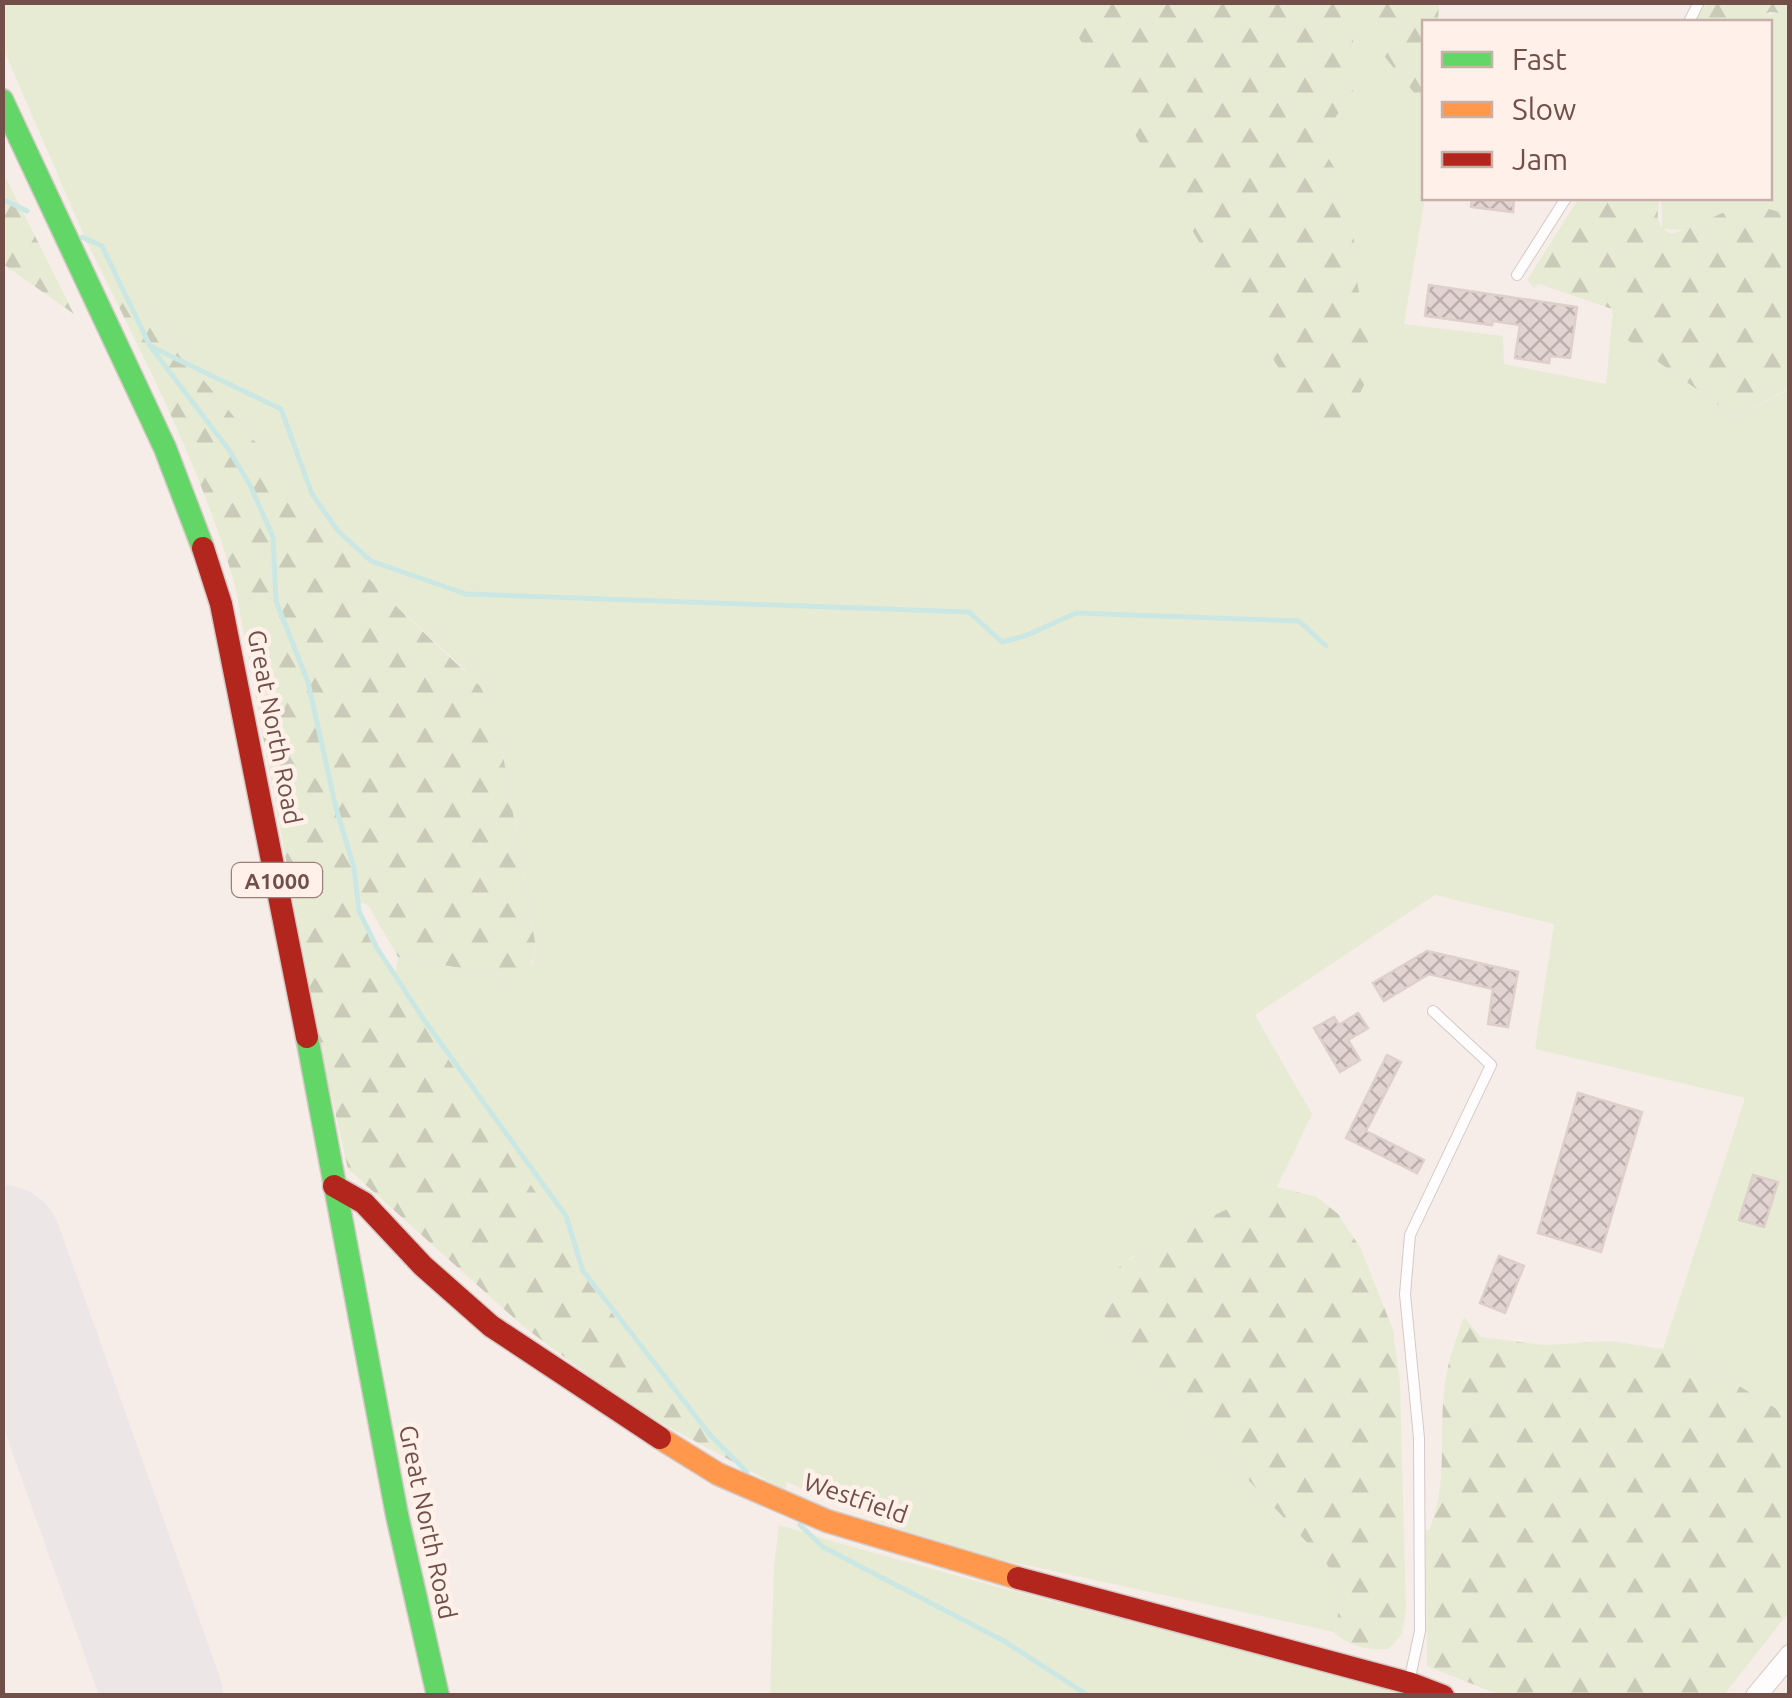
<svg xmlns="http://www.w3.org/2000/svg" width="1792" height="1698" font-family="Ubuntu,sans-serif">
	<defs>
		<pattern id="forest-firs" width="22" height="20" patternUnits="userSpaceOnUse" patternTransform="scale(2.5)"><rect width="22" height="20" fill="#e7ebd4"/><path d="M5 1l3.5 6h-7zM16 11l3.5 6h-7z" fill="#c9cbb8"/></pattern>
		<pattern id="building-cross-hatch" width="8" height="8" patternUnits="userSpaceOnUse" patternTransform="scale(2.5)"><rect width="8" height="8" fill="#e2d4d1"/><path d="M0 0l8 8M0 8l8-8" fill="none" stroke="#bcaeac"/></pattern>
	</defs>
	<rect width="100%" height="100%" fill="#f6ede9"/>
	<g fill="#e7ebd4">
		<path d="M2 3H1439L1438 22H1424L1425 198 1404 324 1503 336 1504 364 1606 384 1613 309 1626 339 1737 418 1789 389V1411H1780L1728 1379 1663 1349 1745 1098 1535 1049 1554 924 1435 895 1255 1015 1312 1114 1277 1187 1130 1258 1103 1314 1114 1336 1326 1563C1342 1588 1342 1603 1334 1632L993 1558 903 1530 826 1500 759 1469 673 1404 658 1387 644 1367 634 1342 586 1279 556 1223 395 978 398 957 512 977 533 963 536 948 501 743 464 669 377 588 85 238 3 48Z"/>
		<path d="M1784 12 1789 14V220L1685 230 1662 229 1661 198H1770V22H1750L1757 16Z"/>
		<path d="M779 1525C987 1588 1199 1637 1409 1696H770L774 1566Z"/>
	</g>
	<g fill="url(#forest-firs)">
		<path d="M1059 3H1439L1438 22H1424V105L1353 18V91L1319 142 1351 196 1357 281 1373 367 1333 448C1233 305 1146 155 1059 3Z"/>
		<path d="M1707 3H1789V14L1770 12 1748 22H1694Z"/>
		<path d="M3 176 6 178 74 314 3 264Z"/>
		<path d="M1579 198H1660C1657 214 1654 225 1671 234 1721 221 1732 192 1789 216V388L1737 418 1626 339 1612 309 1539 284 1534 288 1527 280Z"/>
		<path d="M85 238 377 588 480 686 491 707 501 743 536 948C533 964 528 971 512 977L398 957 368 905 363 903 358 905 370 940 556 1223 586 1279 634 1342 644 1367 658 1387 673 1404 759 1469 787 1482 785 1490 630 1406 524 1327 348 1169 323 1059 235 586C201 464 140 351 85 238Z"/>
		<path d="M1277 1187 1317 1197 1338 1214 1361 1249 1393 1330 1400 1382 1406 1609 1402 1634 1389 1649C1368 1651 1349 1647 1334 1632 1342 1603 1342 1588 1326 1563L1114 1336C1106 1319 1095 1303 1102 1285 1113 1257 1244 1202 1277 1187Z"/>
		<path d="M1464 1317 1481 1337 1544 1345 1611 1341 1663 1349 1728 1379 1780 1411H1789V1612L1724 1695H1500L1427 1666 1425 1530H1429C1448 1485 1439 1439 1444 1392 1446 1366 1455 1341 1464 1317Z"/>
	</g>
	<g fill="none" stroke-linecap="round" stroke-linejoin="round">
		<g stroke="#cbe7e3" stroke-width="5">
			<path d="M2 199 27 211"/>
			<path d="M82 237 102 246 150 346 229 450 250 485 273 537 276 601 308 682 336 808 354 868 359 911 377 948 424 1020 566 1216 583 1271 711 1436 747 1472"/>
			<path d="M152 347 281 409 312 494 338 531 371 561 466 594 969 612 1002 642 1025 636 1076 613 1299 621 1326 646"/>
			<path d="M800 1525 823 1547 1004 1641 1089 1696"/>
		</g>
		<path stroke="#ece7e6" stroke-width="120" d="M2 1245 163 1696"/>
	</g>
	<g fill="url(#building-cross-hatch)" stroke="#dfcfcb" stroke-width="2.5">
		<path d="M1472 198H1514L1513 212 1471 207Z"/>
		<path d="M1429 285 1577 307 1570 358 1550 356 1549 363 1515 358 1520 325 1493 321 1492 325 1425 316Z"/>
		<path d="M1427 951 1518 972 1508 1027 1488 1024 1493 989 1429 974 1384 1001 1373 983Z"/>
		<path d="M1358 1013 1368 1028 1348 1040 1360 1060 1340 1072 1314 1028 1334 1017 1339 1025Z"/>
		<path d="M1387 1055 1401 1062 1366 1131 1424 1160 1417 1173 1346 1138Z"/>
		<path d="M1578 1093 1642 1112 1601 1252 1538 1233Z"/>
		<path d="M1753 1175 1778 1182 1764 1227 1739 1220Z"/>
		<path d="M1499 1256 1524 1266 1505 1313 1480 1303Z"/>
	</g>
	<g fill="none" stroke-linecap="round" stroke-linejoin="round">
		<g stroke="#d4c9c6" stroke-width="12">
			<g id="lane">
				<path d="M1689 22 1699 2"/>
				<path d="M1517 275 1566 198"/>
				<path d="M1409 1682 1420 1631 1419 1438 1405 1294 1410 1235 1491 1065 1433 1011"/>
			</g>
		</g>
		<g stroke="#d4c9c6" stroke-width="22">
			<path id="street" d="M1756 1696 1790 1655"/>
		</g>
		<g stroke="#d5c9c6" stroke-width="25">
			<g id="fast">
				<path d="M2 100 165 448 203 548"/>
				<path d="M307 1037 397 1515 438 1696"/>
			</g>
		</g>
		<g stroke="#d5c9c6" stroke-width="25">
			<path id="slow" d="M660 1438 718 1474 827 1521 1018 1578"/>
		</g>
		<g stroke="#d5c9c6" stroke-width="25">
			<g id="jam">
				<path d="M203 548 221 604 307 1037"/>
				<path d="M334 1186 364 1203 423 1266 491 1326 660 1438"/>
				<path d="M1018 1578 1409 1683 1443 1696"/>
			</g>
		</g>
		<use href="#lane" stroke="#fefcfc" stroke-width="10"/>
		<use href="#street" stroke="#fefcfc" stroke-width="20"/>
		<use href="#fast" stroke="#63d668" stroke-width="22"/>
		<use href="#slow" stroke="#ff974d" stroke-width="22"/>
		<use href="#jam" stroke="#b3261e" stroke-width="22"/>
	</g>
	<g text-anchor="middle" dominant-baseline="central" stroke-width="9" stroke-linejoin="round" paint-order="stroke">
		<rect fill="#fff1e9" stroke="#9d807a" stroke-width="2.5" x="232" y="863" width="90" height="34" rx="8"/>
		<g font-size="22" font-weight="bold" fill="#734f4a">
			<text x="277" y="880">A1000</text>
		</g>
		<g font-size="25" fill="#734f4a" stroke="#fff1e9">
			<text transform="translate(275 727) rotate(79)">Great North Road</text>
			<text transform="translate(856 1498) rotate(19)">Westfield</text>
			<text transform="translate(428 1522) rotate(78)">Great North Road</text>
		</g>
	</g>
	<rect width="1792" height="1698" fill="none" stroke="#734f4a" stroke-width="10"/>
	<rect x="1422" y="20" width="350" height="180" fill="#fff1e9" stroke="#c7b0a9" stroke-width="2.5"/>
	<rect x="1442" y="52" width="50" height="15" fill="#63d668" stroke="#c7b0a9" stroke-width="2.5"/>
	<text x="1512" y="70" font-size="30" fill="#734f4a">Fast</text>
	<rect x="1442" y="102" width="50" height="15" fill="#ff974d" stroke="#c7b0a9" stroke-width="2.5"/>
	<text x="1512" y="120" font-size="30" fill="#734f4a">Slow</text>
	<rect x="1442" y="152" width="50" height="15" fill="#b3261e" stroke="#c7b0a9" stroke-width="2.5"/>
	<text x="1512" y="170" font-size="30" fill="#734f4a">Jam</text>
</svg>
